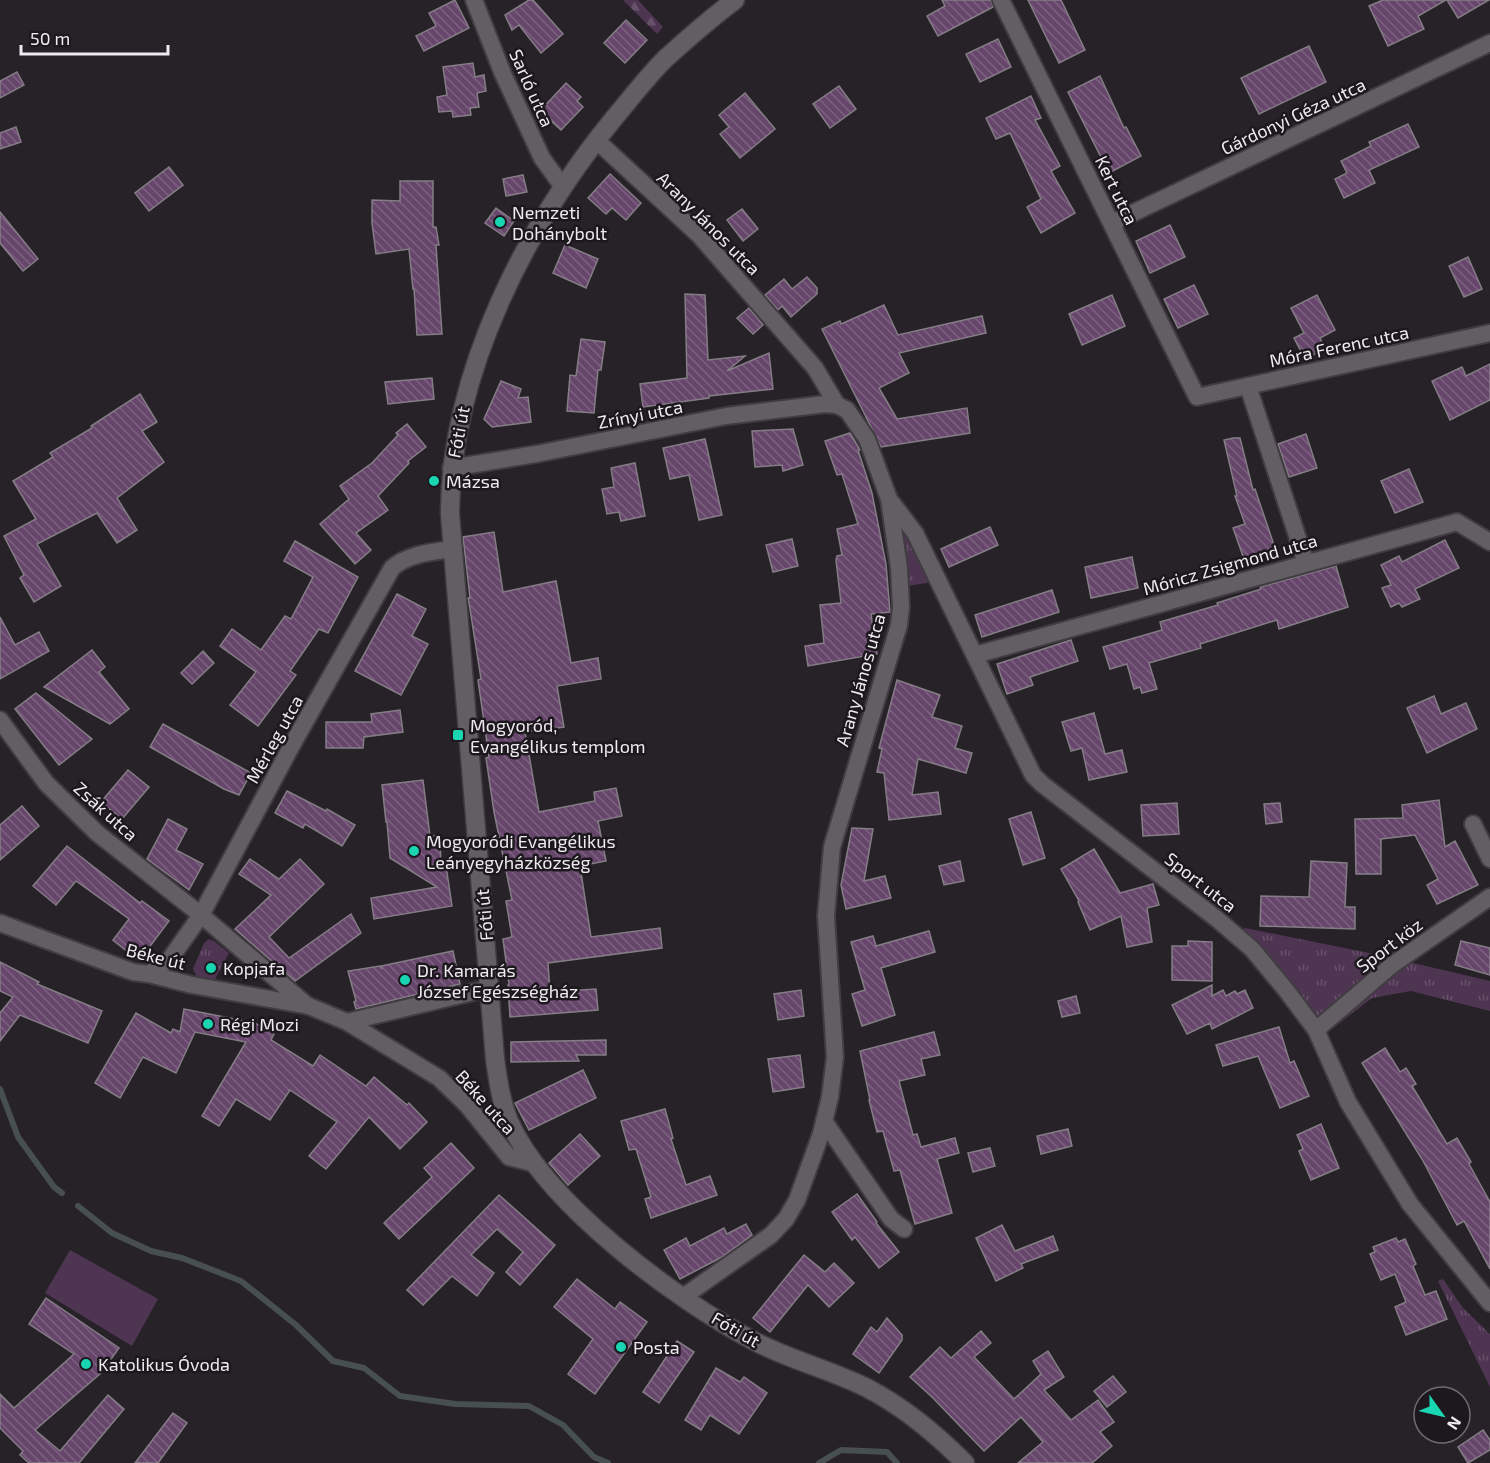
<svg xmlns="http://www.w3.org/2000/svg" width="1490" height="1463" font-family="'Exo 2',sans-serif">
	<defs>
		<pattern id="grass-tufts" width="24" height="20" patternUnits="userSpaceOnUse" patternTransform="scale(1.5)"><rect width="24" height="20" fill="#4e3552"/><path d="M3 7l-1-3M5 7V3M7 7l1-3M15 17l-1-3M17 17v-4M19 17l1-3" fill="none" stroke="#68526b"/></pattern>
		<pattern id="forest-firs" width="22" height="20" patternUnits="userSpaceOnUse" patternTransform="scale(1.5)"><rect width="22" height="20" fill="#4e3552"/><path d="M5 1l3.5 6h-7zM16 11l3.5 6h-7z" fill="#68526b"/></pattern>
		<pattern id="building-back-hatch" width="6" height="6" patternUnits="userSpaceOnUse" patternTransform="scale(1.5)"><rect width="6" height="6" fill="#67466c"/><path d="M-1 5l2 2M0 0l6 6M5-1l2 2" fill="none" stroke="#7d6181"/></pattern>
	</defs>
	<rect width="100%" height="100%" fill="#272128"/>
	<g fill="url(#grass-tufts)">
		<path d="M897 516 933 582 907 586Z"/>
		<path d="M1245 928 1379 955 1490 981V1011L1411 991 1372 998 1328 1032 1240 933Z"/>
		<path d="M209 939 214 941 229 953 214 981 197 977 193 969 204 943Z"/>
		<path d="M1443 1279 1463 1308 1490 1334V1387L1438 1281Z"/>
	</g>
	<path fill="url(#forest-firs)" d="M623 0H638L663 27 657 34Z"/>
	<path fill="#4e3552" d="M70 1250 158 1299 132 1346 45 1293Z"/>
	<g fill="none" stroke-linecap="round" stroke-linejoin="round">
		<g stroke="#47504e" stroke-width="6">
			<path d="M0 1089 18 1137 54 1187 62 1193"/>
			<path d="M78 1206 112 1233 151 1251 182 1258 241 1281 296 1325 333 1361 364 1368 400 1396 455 1404 529 1406 563 1425 594 1457 608 1463"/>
			<path d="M819 1463 841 1450 887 1452 897 1463"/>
		</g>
	</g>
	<g fill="url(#building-back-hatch)" stroke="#847d85" stroke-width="1.5">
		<path d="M455 0 469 28 424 51 416 36 436 26 429 13Z"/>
		<path d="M529 0H533L563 34 541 53 519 25 512 30 505 15Z"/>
		<path d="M942 0H991L993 7 938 36 927 16 945 6Z"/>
		<path d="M1028 0H1061L1085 50 1059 63Z"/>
		<path d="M1383 0H1446L1418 16 1424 29 1388 46 1369 6Z"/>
		<path d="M1447 0H1489L1458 18Z"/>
		<path d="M626 20 647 40 625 63 604 43Z"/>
		<path d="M998 39 1011 67 980 82 966 54Z"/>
		<path d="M1309 46 1326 82 1259 114 1241 78Z"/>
		<path d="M473 63 475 77 484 75 486 91 477 93 479 107 470 108 471 115 453 117 452 111 439 112 437 97 447 95 443 67Z"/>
		<path d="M17 72 24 85 0 98V81Z"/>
		<path d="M1100 76 1124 128 1126 127 1141 156 1109 173 1068 92Z"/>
		<path d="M566 83 581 97 577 101 583 107 561 130 540 111Z"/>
		<path d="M839 86 856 109 830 128 813 104Z"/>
		<path d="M745 93 775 129 740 158 720 134 729 127 719 115Z"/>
		<path d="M1031 96 1041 118 1035 120 1060 166 1051 171 1075 213 1041 233 1027 207 1041 199 1010 133 996 139 986 118Z"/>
		<path d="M1408 124 1419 147 1369 170 1375 183 1344 198 1335 179 1347 173 1341 161 1371 146 1369 142Z"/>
		<path d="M16 127 21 142 0 149V133Z"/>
		<path d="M169 167 183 185 149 211 135 193Z"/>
		<path d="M610 174 641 203 626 220 612 208 606 214 588 198Z"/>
		<path d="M523 175 527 192 506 196 503 179Z"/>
		<path d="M400 181H433V227H436L439 245H436L442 334 417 335 414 289H413L409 249 376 254 372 223V200L400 201Z"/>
		<path d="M496 208 514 221 504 236 485 223Z"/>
		<path d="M742 209 758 229 743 241 727 220Z"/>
		<path d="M0 212 38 259 23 271 0 243Z"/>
		<path d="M1170 225 1185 257 1150 273 1136 241Z"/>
		<path d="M565 245 598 259 586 288 553 273Z"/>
		<path d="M1468 257 1482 289 1464 297 1449 266Z"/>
		<path d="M807 277 817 288V294L791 317 782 306 778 310 765 295 784 279 792 289Z"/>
		<path d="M1194 285 1208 314 1178 328 1164 299Z"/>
		<path d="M685 294 705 295 708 360 745 356 727 371 769 353 773 389 709 396V398L643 407 640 384 687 378Z"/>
		<path d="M1112 295 1125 326 1082 345 1069 314Z"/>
		<path d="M1317 295 1335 330 1320 338 1325 349 1305 359 1294 338 1304 333 1291 308Z"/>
		<path d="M884 305 898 335 982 316 986 333 899 353 909 373 879 388 897 419 967 408 970 433 881 447 822 329 840 321 841 324Z"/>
		<path d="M749 308 763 325 753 334 737 318Z"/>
		<path d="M581 339 605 342 601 370H598L594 413 567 411 570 375 576 376Z"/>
		<path d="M1490 364V400L1450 420 1432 381 1462 367 1466 376Z"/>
		<path d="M432 378 434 399 388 404 385 382Z"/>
		<path d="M501 381 521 389 518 398 528 397 531 422 492 427 484 419Z"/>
		<path d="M140 394 157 422 142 431 164 462 117 498 137 530 117 543 97 513 37 544 61 586 34 602 20 578 24 575 4 536 36 519 13 481 53 457 50 453 92 428 91 426Z"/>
		<path d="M407 424 426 447 408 461 409 463 378 496 388 510 356 533 371 550 355 564 320 524 349 499 340 486 372 463 398 435 396 433Z"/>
		<path d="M793 429 803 465 783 471 782 465 755 467 752 431Z"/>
		<path d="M850 433 860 450H858L872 493 886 564 890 612 871 614 877 654 808 666 805 646 824 643 820 605 841 603 836 560 837 556 842 555 837 529 858 524 842 474 837 475 825 441Z"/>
		<path d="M1306 434 1317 468 1289 477 1278 444Z"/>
		<path d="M1233 438H1240L1253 490 1255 489 1275 548 1244 559 1233 528 1245 524 1235 496H1237L1224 440Z"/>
		<path d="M705 439 722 515 699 520 689 475 670 479 663 448Z"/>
		<path d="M635 463 645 516 621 521 619 512 607 514 602 489 614 487 611 468Z"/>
		<path d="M1409 469 1423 502 1395 513 1381 481Z"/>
		<path d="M990 527 998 545 949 567 941 549Z"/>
		<path d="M494 532 503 592 556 581 571 663 598 658 601 679 557 686 564 727 525 732 539 812 595 801 594 792 616 788 622 816 598 821 606 861 580 866 591 937 660 928 662 948 548 963 550 992 596 989 598 1010 510 1017 508 985 509 984 503 939 512 937 506 901 512 900 494 812 486 758 489 757 478 680 481 679 469 603 468 598H470L463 537Z"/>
		<path d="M792 539 798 566 773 572 766 545Z"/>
		<path d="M1445 540 1459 568 1415 589 1420 599 1402 607 1399 603 1391 607 1382 588 1391 585 1381 565 1399 556 1402 562Z"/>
		<path d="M295 541 358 577 328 633 319 629 290 671 296 675 258 726 230 705 256 672 220 646 232 629 261 650 285 616 291 619 313 577 284 561Z"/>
		<path d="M1132 557 1138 588 1091 598 1085 567Z"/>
		<path d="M1336 566 1348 607 1279 629 1277 620 1200 644 1201 648 1149 663 1157 689 1142 693 1140 687 1134 689 1127 664 1110 669 1103 647 1162 630 1160 622 1218 605 1217 603 1261 589 1260 587Z"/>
		<path d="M1052 590 1059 612 982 637 975 615Z"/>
		<path d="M397 594 426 609 412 636 428 644 401 695 355 671Z"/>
		<path d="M0 617 15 645 39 632 49 651 0 679Z"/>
		<path d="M1071 640 1078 661 1030 677 1033 685 1007 694 997 664Z"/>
		<path d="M92 650 105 667 99 672 129 709 110 724 44 687Z"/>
		<path d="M203 651 214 663 192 684 181 673Z"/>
		<path d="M897 680 940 695 932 717 962 726 955 748 972 753 966 773 918 759 912 795 938 792 941 814 889 820 884 773 877 772 882 749 879 748Z"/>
		<path d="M36 693 92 739 59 765 15 709Z"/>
		<path d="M1434 696 1441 714 1466 703 1477 729 1427 753 1407 708Z"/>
		<path d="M400 710 403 732 364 737 363 748H326V722H372L371 714Z"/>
		<path d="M1094 713 1105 754 1122 750 1127 772 1089 780 1082 748 1071 751 1062 722Z"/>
		<path d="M163 724 251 773 239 795 224 789 150 747Z"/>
		<path d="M128 770 149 787 122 819 101 802Z"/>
		<path d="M423 780 430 836 440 835 441 867 446 866 452 906 374 919 371 898 437 887 390 858 387 822H386L382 785Z"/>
		<path d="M287 791 326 811 327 809 355 825 342 846 305 824 303 828 275 813Z"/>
		<path d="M1439 800 1445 847 1455 841 1478 885 1437 904 1427 885 1438 879 1415 835 1381 839V874H1356L1355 819 1403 818 1402 805Z"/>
		<path d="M1177 803 1179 834 1143 836 1141 805Z"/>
		<path d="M1280 803 1282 822 1266 824 1264 804Z"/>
		<path d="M22 806 39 826 0 860V825Z"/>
		<path d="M1031 812 1045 858 1023 865 1009 819Z"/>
		<path d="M168 819 187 829 176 850 203 864 189 890 147 859Z"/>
		<path d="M852 828 873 829 864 881 885 876 891 898 846 909 841 885Z"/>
		<path d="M67 846 140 903 142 901 169 921 139 961 113 940 129 919 76 881 56 905 33 886Z"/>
		<path d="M1094 849 1120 893 1153 884 1159 905 1147 908 1152 942 1127 947 1121 916 1090 930 1078 902 1079 901 1061 869Z"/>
		<path d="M250 859 279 879 300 859 324 884 269 937 289 958 351 914 361 933 295 981 235 929 271 895 239 874Z"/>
		<path d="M960 861 964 881 944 885 939 866Z"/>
		<path d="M1311 861 1347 863 1345 907H1355V929L1260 926 1261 896 1309 897Z"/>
		<path d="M929 931 935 952 881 968 895 1015 862 1026 852 994 865 990 851 942 873 936 876 946Z"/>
		<path d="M1188 941 1212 942V981L1172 980V946H1188Z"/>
		<path d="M1461 941 1490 948V975L1455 965Z"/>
		<path d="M453 951 460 984 356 1009 354 1002 356 1001 348 971 380 966 382 969 381 966Z"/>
		<path d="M0 962 39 982 37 984 102 1011 88 1043 20 1015 0 1041V1013L13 997 0 991Z"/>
		<path d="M1212 985V996L1223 990 1226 996 1235 991 1237 994 1245 990 1253 1008 1212 1029 1210 1023 1187 1034 1172 1005Z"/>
		<path d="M801 990 804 1016 778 1020 774 994Z"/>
		<path d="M1076 996 1080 1013 1062 1017 1058 1001Z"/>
		<path d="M184 1009 255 1023 274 1034 271 1040 313 1066 320 1055 366 1086 374 1077 407 1105 409 1103 427 1122 400 1149 369 1117 326 1169 309 1156 337 1122 290 1090 270 1120 236 1099 219 1126 202 1116 246 1042 195 1032 176 1073 143 1057 120 1098 95 1083 136 1013 171 1033 173 1029 180 1032Z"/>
		<path d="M1279 1027 1290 1063 1294 1061 1309 1096 1280 1108 1258 1056 1223 1066 1216 1045Z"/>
		<path d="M934 1032 940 1055 921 1059 925 1075 899 1081 913 1135 917 1134 921 1147 955 1138 959 1153 937 1159 952 1213 915 1224 900 1170 894 1171 883 1131 877 1132 869 1100H870L860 1051Z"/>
		<path d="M606 1040V1055H576L579 1061 511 1062V1042Z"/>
		<path d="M1385 1048 1400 1072 1406 1068 1416 1084 1412 1086 1447 1144 1457 1138 1471 1162 1469 1164 1490 1202V1269L1464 1221 1457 1225 1422 1159 1362 1063Z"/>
		<path d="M800 1055 804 1087 773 1092 768 1059Z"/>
		<path d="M583 1070 596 1098 529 1130 515 1103Z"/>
		<path d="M665 1109 673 1138 671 1139 686 1185 710 1176 717 1195 651 1218 645 1199 651 1197 636 1149 629 1150 621 1121Z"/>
		<path d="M1321 1124 1339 1168 1311 1180 1299 1151 1303 1149 1297 1135Z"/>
		<path d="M1068 1129 1072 1146 1041 1154 1037 1136Z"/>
		<path d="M580 1134 600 1156 568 1185 549 1163Z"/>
		<path d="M451 1143 474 1168 399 1239 384 1223 432 1177 424 1168Z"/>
		<path d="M990 1148 995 1166 973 1172 968 1153Z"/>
		<path d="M857 1194 877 1222 876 1223 899 1252 879 1268 855 1237 852 1240 832 1212Z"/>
		<path d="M499 1195 555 1245 520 1285 506 1272 523 1252 497 1229 471 1255 494 1273 477 1296 452 1276 423 1305 407 1290Z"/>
		<path d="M746 1224 752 1235 722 1257 680 1279 664 1250 686 1238 690 1246 724 1228 727 1234Z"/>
		<path d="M1002 1225 1015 1251 1053 1236 1058 1250 1021 1264 1023 1268 996 1281 976 1238Z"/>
		<path d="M1396 1238 1398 1242 1405 1239 1416 1264 1413 1266 1425 1295 1436 1291 1447 1319 1406 1335 1395 1307 1406 1302 1395 1274 1381 1280 1370 1254 1375 1252 1373 1247Z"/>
		<path d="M804 1255 825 1272 834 1263 854 1283 829 1307 808 1285 770 1332 753 1318Z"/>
		<path d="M577 1279 615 1309 620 1302 647 1322 595 1394 568 1374 593 1339 554 1307Z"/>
		<path d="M46 1298 119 1348 101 1373 35 1430 60 1451 108 1395 124 1409 79 1463H29L20 1455 23 1451 0 1428V1394L14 1408 74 1354 29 1324Z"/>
		<path d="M887 1318 902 1335V1340L879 1373 853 1354 871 1327 877 1332Z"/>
		<path d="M981 1331 991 1343 974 1357 1014 1399 1041 1374 1033 1361 1048 1351 1064 1377 1044 1390 1071 1420 1098 1400 1114 1422 1100 1432 1112 1446 1092 1463H1018L1043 1442 1021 1417 984 1451 932 1397 910 1377 940 1347 951 1358Z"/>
		<path d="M677 1341 694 1352 659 1403 643 1392Z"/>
		<path d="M716 1368 740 1382 744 1377 767 1393 739 1434 710 1415 701 1430 685 1420Z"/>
		<path d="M1113 1376 1126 1392 1107 1407 1094 1391Z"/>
		<path d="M173 1413 187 1423 158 1463H135Z"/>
		<path d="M1483 1430 1490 1440V1450L1468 1463 1458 1447Z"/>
	</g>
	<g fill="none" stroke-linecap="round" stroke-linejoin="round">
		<g stroke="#413c42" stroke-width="20">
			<g id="street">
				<path d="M474 0 503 74 542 158 563 187"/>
				<path d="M1001 0 1197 397 1490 333"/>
				<path d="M596 140 699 235 815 368 837 405 847 410 867 439 889 499 899 568 901 607 899 625 832 847 826 916 835 1057 830 1097 821 1134 797 1200 786 1219 771 1235 683 1297"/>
				<path d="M1112 223 1490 43"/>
				<path d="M1248 386 1306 563"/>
				<path d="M451 468 536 454 726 416 825 404 837 405"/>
				<path d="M892 503 915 533 1033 775 1042 784 1217 919 1252 949 1286 990 1316 1030 1348 1102 1410 1204 1490 1303"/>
				<path d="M975 655 1457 522 1490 542"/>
				<path d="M0 720 46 783 97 833 201 915 308 1006"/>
				<path d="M1473 824 1490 859"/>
				<path d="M0 923 133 972 149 974 192 985 309 1006 347 1022 439 1078 467 1105 509 1157 536 1164"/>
				<path d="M149 974 170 959 201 915 292 745 392 568C408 554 431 552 452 549"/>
				<path d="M347 1022 490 988"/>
				<path d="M1316 1030 1392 965 1490 897"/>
				<path d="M824 1121 891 1219 904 1229"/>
			</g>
		</g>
		<g stroke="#413c42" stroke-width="21">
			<path id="secondary" d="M735 0C711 18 687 39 665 59 647 77 631 98 615 117 527 224 450 373 450 514L495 1059C498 1080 501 1102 509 1121 545 1203 676 1300 754 1341 790 1360 831 1370 867 1388 904 1407 936 1434 965 1463"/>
		</g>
		<use href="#street" stroke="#635d64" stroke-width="16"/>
		<use href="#secondary" stroke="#635d64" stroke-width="18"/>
	</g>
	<g fill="#19d5b2" stroke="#1d181e" stroke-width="2">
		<circle cx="500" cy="222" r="6"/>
		<circle cx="434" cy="481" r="6"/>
		<rect x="452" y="729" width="12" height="12" rx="3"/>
		<circle cx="414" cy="851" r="6"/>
		<circle cx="211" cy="968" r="6"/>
		<circle cx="405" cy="980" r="6"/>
		<circle cx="208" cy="1024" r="6"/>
		<circle cx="621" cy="1347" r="6"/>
		<circle cx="86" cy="1364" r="6"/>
	</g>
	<g text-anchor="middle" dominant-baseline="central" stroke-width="5" stroke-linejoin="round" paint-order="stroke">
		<g font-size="18" fill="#eeeaef" stroke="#1d181e">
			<text transform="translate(532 88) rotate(66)">Sarló utca</text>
			<text transform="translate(1293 116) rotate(-25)">Gárdonyi Géza utca</text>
			<text transform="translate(1117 190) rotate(64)">Kert utca</text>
			<text transform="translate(709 223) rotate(45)">Arany János utca</text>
			<text transform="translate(1339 346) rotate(-12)">Móra Ferenc utca</text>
			<text transform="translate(640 414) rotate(-11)">Zrínyi utca</text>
			<text transform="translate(458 432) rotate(-79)">Fóti út</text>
			<text transform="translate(1230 564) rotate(-16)">Móricz Zsigmond utca</text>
			<text transform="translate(860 680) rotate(-74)">Arany János utca</text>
			<text transform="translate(274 739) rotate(-61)">Mérleg utca</text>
			<text transform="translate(106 811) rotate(42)">Zsák utca</text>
			<text transform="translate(1201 882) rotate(38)">Sport utca</text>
			<text transform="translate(484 915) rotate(-95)">Fóti út</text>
			<text transform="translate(1389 945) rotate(-37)">Sport köz</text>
			<text transform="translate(156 956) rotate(14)">Béke út</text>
			<text transform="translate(486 1102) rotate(48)">Béke utca</text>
			<text transform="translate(736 1329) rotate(30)">Fóti út</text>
		</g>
		<g font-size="18" fill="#eeeaef" stroke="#1d181e" text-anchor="start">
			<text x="512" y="212">Nemzeti<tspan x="512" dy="21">Dohánybolt</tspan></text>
			<text x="446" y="481">Mázsa</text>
			<text x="470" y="725">Mogyoród,<tspan x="470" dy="21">Evangélikus templom</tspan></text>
			<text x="426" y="841">Mogyoródi Evangélikus<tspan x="426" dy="21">Leányegyházközség</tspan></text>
			<text x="223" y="968">Kopjafa</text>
			<text x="417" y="970">Dr. Kamarás<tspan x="417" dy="21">József Egészségház</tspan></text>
			<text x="220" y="1024">Régi Mozi</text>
			<text x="633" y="1347">Posta</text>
			<text x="98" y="1364">Katolikus Óvoda</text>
		</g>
	</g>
	<g transform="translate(1442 1415) rotate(124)"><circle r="28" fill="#1d181e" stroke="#716c72" stroke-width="1.5"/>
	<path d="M0-4.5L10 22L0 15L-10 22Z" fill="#19d5b2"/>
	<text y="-9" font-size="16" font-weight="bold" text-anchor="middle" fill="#eeeaef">N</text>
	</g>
	<path d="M21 45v9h147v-9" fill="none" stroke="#eeeaef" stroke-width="3"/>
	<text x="30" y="45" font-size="18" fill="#eeeaef" stroke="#1d181e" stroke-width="4.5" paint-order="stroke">50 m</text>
</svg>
